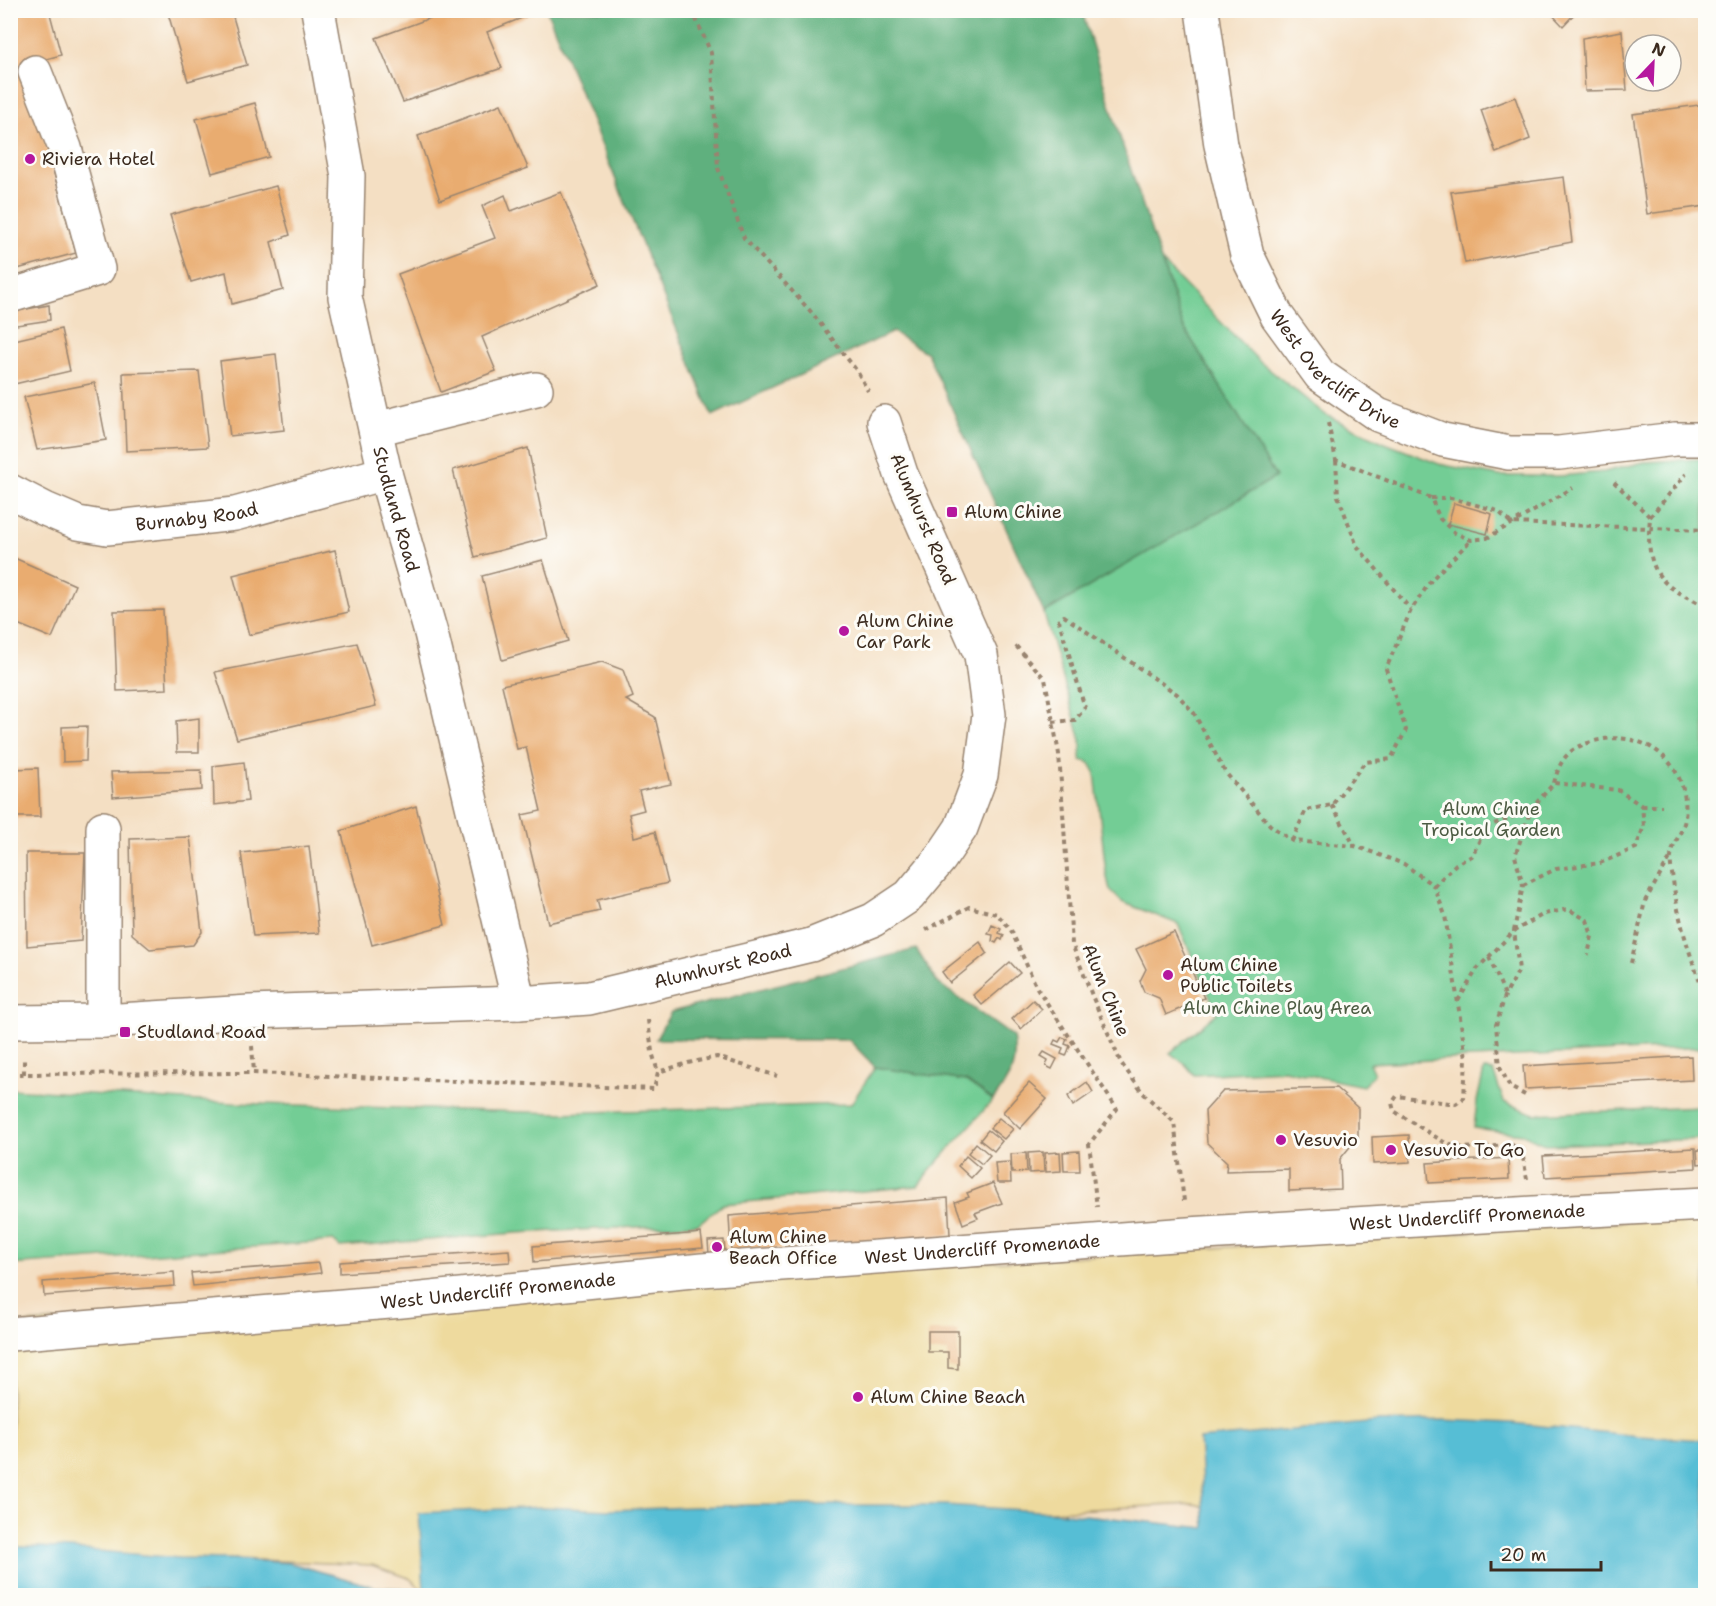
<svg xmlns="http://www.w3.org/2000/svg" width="1716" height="1606" font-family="'Shantell Sans',sans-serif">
	<rect width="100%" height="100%" fill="#fdfcf7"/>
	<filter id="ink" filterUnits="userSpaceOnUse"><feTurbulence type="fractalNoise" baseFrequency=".0167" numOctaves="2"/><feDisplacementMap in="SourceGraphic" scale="12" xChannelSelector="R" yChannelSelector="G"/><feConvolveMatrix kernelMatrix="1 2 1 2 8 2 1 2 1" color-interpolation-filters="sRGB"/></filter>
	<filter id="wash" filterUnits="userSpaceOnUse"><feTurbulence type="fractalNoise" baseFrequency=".008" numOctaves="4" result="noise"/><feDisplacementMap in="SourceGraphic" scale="24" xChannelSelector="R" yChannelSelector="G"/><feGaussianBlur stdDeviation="1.35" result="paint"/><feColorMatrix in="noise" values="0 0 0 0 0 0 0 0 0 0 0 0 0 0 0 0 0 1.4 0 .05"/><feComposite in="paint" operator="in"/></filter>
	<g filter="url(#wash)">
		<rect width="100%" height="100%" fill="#f4dfc3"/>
		<g fill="#73cd95" stroke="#577c5a" stroke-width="1.5">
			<path d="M1162 262 1260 362 1326 415 1385 443 1439 464 1499 476H1559L1604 472 1644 462 1699 459 1705 460V1047L1369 1063 1374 1074 1363 1086 1284 1070 1194 1075 1186 1065 1170 1053 1217 1013 1178 924 1122 902 1110 890 1106 873 1095 772 1090 763 1081 760V740L1044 613 1275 477 1183 326Z"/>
			<path d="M875 1067 966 1081 993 1100 929 1172 918 1186 723 1204 698 1224 516 1233 340 1247 333 1241 11 1265 10 1089 232 1103 559 1113 851 1104Z"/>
			<path d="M1484 1070 1493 1071 1504 1102 1534 1114 1701 1107 1705 1086V1139L1546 1145 1523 1134 1474 1128 1477 1101Z"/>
		</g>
		<g fill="#5eb07e" stroke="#4c6d4e" stroke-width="1.5">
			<path d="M547 11H1082L1118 131 1183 326 1276 477 1044 613 927 353 893 332 712 416Z"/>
			<path d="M916 949 938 983 1013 1037C1018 1066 1010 1078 993 1100L966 1081 875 1067 849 1040 656 1039 671 1012Z"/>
		</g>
		<path fill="#eeda9e" stroke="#94825e" stroke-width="1.5" d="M1705 1217V1470L1232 1513 1194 1504 717 1527 424 1591 409 1578 372 1565 237 1559 124 1558 11 1571V1324Z"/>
		<path fill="#57bed5" stroke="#49747a" stroke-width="1.5" d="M1443 1420 1512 1423 1639 1436 1705 1440V1595H11V1547H40L98 1551 179 1558 231 1559 290 1563 375 1587 424 1590 419 1513 544 1507 609 1510 749 1505H945L1056 1512 1205 1528 1199 1439 1378 1422Z"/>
		<g id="blocks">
			<g fill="#e9ac70">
				<path d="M10 10H49L61 55 24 65 76 253 10 271Z"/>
				<path d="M167 10H231L247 65 188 81Z"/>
				<path d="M452 10 539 11 487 32 502 68 403 102 376 38Z"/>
				<path d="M1548 10H1578L1563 26Z"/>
				<path d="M1622 31 1627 90 1585 91 1582 38Z"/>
				<path d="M1515 97 1530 139 1496 153 1481 110Z"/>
				<path d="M255 103 269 157 212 173 196 119Z"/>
				<path d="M501 104 528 168 440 200 418 136Z"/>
				<path d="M1706 104V206L1647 214 1633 114Z"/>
				<path d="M1564 177 1572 242 1465 263 1451 192Z"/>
				<path d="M276 186 290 235 271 242 283 290 232 304 226 272 191 282 170 215Z"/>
				<path d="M561 192 600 284 482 337 496 371 441 392 398 274 495 238 482 206 505 195 511 211Z"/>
				<path d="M49 305 50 320 10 326V312Z"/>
				<path d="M61 329 70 371 10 385V341Z"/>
				<path d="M276 354 284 430 230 436 220 361Z"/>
				<path d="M199 371 208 447 126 451 123 373Z"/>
				<path d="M95 383 106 440 37 450 24 397Z"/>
				<path d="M528 448 547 538 475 557 453 470Z"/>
				<path d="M1454 503 1492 514 1487 534 1448 524Z"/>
				<path d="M335 550 349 612 249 635 233 575Z"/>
				<path d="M10 556 75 585 52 638 10 621Z"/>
				<path d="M543 560 568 641 502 660 482 576Z"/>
				<path d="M163 610 167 689 117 691 114 611Z"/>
				<path d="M357 643 376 706 237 739 215 672Z"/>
				<path d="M602 662 623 670 633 697 626 700 655 717 671 784 639 791 644 810 629 814 634 837 655 832 668 883 597 900 600 911 548 923 522 815 541 811 526 747 517 749 502 685Z"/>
				<path d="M199 718V752H177L176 721Z"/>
				<path d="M87 726 86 761 63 762 62 727Z"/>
				<path d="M244 762 248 801 214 805 213 766Z"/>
				<path d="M38 768 40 817H15L14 769Z"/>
				<path d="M201 770 202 790 113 797 111 772Z"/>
				<path d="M416 806 445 925 372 945 341 831Z"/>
				<path d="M190 837 202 932 193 945 150 949 132 934 130 839Z"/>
				<path d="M309 846 319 933 253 936 241 853Z"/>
				<path d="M26 853H85L81 941 27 946Z"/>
				<path d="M992 925 1001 929 999 933 1004 935 1002 940 999 938 996 943 992 941 993 935 988 934Z"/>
				<path d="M1174 932 1204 998 1166 1015 1159 998 1144 992 1140 981 1146 969 1136 949Z"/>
				<path d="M980 942 987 953 950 983 942 972Z"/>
				<path d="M1010 962 1020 973 982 1005 973 995Z"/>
				<path d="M1033 1000 1042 1009 1021 1029 1012 1019Z"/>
				<path d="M1062 1037 1067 1039 1065 1044 1070 1046 1066 1056 1061 1054 1063 1048 1053 1044 1055 1040 1059 1042Z"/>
				<path d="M1044 1052 1057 1059 1052 1069 1046 1066 1048 1060 1041 1056Z"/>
				<path d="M1691 1056 1692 1080 1525 1089 1523 1066Z"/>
				<path d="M1087 1082 1093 1092 1073 1106 1068 1096Z"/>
				<path d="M1029 1083 1047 1099 1020 1129 1003 1112Z"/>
				<path d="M1336 1088 1358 1108V1137L1340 1159 1341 1189 1289 1191V1169L1226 1171 1227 1162 1207 1143 1205 1111 1223 1091Z"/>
				<path d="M999 1118 1013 1129 1004 1139 990 1128Z"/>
				<path d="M988 1130 1002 1141 994 1151 980 1140Z"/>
				<path d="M1409 1135 1410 1162 1373 1164 1372 1137Z"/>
				<path d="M976 1143 990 1155 982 1164 968 1153Z"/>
				<path d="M1695 1148 1696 1168 1545 1177 1543 1156Z"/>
				<path d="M1697 1150H1706V1163L1698 1164Z"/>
				<path d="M1079 1151 1080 1171H1064L1063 1152Z"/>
				<path d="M1043 1152 1044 1172 1029 1173 1028 1153Z"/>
				<path d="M1060 1152 1061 1171 1046 1172 1045 1153Z"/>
				<path d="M1026 1153 1027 1172 1012 1173 1011 1154Z"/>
				<path d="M966 1156 980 1168 971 1178 958 1166Z"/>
				<path d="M1508 1158 1509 1179 1429 1183 1427 1163Z"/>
				<path d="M1010 1162 1011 1183H997L995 1163Z"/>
				<path d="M993 1183 1002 1203 975 1213 978 1218 963 1224 955 1202 969 1197 967 1193Z"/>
				<path d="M948 1198 950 1235 731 1252 729 1216Z"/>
				<path d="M701 1233 703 1248 534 1262 533 1246Z"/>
				<path d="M724 1240 725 1253 709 1254 708 1241Z"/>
				<path d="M509 1250 510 1262 340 1273V1262Z"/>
				<path d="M319 1263 321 1273 193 1286 191 1273Z"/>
				<path d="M174 1272 175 1286 44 1296 43 1282Z"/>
				<path d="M928 1331H958V1369L948 1368V1352H928Z"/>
			</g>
		</g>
	</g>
	<g filter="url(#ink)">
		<use href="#blocks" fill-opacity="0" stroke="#988470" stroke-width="1.5"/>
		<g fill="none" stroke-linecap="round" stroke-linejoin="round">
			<g stroke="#988470" stroke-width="36">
				<g id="minor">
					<path id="s1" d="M318 10 348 176 345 297 385 473 431 633 519 1003"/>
					<path id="s2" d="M1202 10 1221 145 1247 255 1277 316 1320 375 1378 415 1443 440 1509 453H1559L1675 439H1706"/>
					<path d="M10 296 98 269 65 148 35 72"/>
					<path d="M376 429 536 389"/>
					<path id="s3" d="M10 491 45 509 78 523 107 528 235 514 385 473"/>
					<path d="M103 828V1021"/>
					<path id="s4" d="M10 1022 103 1021 250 1012 519 1003 589 998 811 945 873 920 909 896 940 859 961 828 981 775 989 715 981 655 901 474 884 422"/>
					<path id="s5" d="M10 1334 402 1301 702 1270 1188 1234 1533 1213 1706 1204"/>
				</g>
			</g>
			<g stroke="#988470" stroke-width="4" stroke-dasharray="4.5 4.5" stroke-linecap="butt">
				<path d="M692 10 711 53 718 168 744 238 812 313 857 371 868 391"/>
				<path d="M1328 423 1336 460 1431 498 1440 519 1455 533 1471 540 1487 538 1573 488"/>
				<path d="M1336 460 1338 496 1357 546 1411 610"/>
				<path d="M1614 482 1650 517C1648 542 1647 568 1669 586 1679 594 1694 600 1706 607"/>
				<path d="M1431 498H1451L1498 511 1511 523 1706 530"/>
				<path d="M1650 517 1686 474"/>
				<path d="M1016 646 1045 679 1059 754 1072 944 1093 998 1121 1063 1143 1093 1174 1122 1184 1201"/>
				<path d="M1053 722 1075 720 1085 708 1059 621 1064 616 1177 694 1194 713 1225 772 1270 825 1292 841 1355 846 1404 864 1434 886 1445 915 1466 1058 1464 1098 1456 1104 1397 1096 1392 1103 1394 1111 1447 1144 1463 1148 1512 1145 1522 1152 1527 1179"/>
				<path d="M1554 783C1560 760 1567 749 1591 742 1644 726 1691 763 1685 819 1683 832 1672 844 1671 857 1670 864 1672 873 1673 880 1678 921 1691 959 1706 998"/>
				<path d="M1332 805 1354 845"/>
				<path d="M1642 806H1662"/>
				<path d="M1292 841 1306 810 1332 805 1365 762 1391 759 1406 730 1386 669 1411 610 1432 579 1471 540"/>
				<path d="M1434 886 1456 864 1472 856 1486 827 1531 810"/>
				<path d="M926 930 969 907 997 914 1011 930 1037 988 1117 1109 1089 1144 1097 1207"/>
				<path d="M1489 957 1505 995"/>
				<path d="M1631 963 1645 901 1670 858"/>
				<path d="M1458 1001 1477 969 1514 931 1523 885 1515 856 1531 809 1554 783 1618 790 1642 806 1644 826 1636 848 1600 863 1556 869 1523 885"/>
				<path d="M648 1020 652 1052 658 1072"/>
				<path d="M252 1046 254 1073"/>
				<path d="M10 1074 254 1073 654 1089 658 1072 688 1063 717 1057 777 1076"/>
				<path d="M24 1074V1057"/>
				<path d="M1525 1095 1510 1087 1500 1067 1496 1025 1505 996 1519 970 1514 931 1544 914 1568 909 1587 920 1592 936 1588 955"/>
			</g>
			<use href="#minor" stroke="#fff" stroke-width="33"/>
		</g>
	</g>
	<g fill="#b5179e" stroke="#fdfcf7" stroke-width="2">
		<circle cx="30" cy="159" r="6"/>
		<rect x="946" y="506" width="12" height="12" rx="3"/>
		<circle cx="844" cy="631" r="6"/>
		<circle cx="1168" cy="975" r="6"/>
		<rect x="119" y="1026" width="12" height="12" rx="3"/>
		<circle cx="1281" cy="1140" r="6"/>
		<circle cx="1391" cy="1150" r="6"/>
		<circle cx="717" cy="1247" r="6"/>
		<circle cx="858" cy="1397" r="6"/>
	</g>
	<g text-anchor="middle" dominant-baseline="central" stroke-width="6" stroke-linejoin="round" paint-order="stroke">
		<g font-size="18" fill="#3b2a1e" stroke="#fdfcf7" text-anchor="start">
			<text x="42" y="159">Riviera Hotel</text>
			<text x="964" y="512">Alum Chine</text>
			<text x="856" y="621">Alum Chine<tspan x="856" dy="21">Car Park</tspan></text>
			<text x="1180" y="965">Alum Chine<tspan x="1180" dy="21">Public Toilets</tspan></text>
			<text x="137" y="1032">Studland Road</text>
			<text x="1293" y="1140">Vesuvio</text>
			<text x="1403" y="1150">Vesuvio To Go</text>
			<text x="729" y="1237">Alum Chine<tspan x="729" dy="21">Beach Office</tspan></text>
			<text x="870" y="1397">Alum Chine Beach</text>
		</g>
		<g font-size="18" fill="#3b2a1e" stroke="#fdfcf7">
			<text stroke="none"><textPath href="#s2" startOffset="398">West Overcliff Drive</textPath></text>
			<text stroke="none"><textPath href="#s1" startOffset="508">Studland Road</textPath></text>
			<text stroke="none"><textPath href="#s3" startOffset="195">Burnaby Road</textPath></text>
			<text transform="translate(923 519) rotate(67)">Alumhurst Road</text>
			<text stroke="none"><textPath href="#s4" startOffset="717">Alumhurst Road</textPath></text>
			<text transform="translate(1106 990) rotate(68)">Alum Chine</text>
			<text stroke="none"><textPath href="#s5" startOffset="1462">West Undercliff Promenade</textPath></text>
			<text stroke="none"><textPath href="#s5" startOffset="976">West Undercliff Promenade</textPath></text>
			<text stroke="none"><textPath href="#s5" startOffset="490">West Undercliff Promenade</textPath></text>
		</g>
		<g font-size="18" fill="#4c5b42" stroke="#fdfcf7">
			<text x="1491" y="809">Alum Chine<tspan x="1491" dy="21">Tropical Garden</tspan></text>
			<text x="1277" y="1008">Alum Chine Play Area</text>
		</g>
	</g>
	<rect width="1716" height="1606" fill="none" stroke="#fdfcf7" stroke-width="36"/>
	<g transform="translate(1653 63) rotate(23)"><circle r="28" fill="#fdfcf7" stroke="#afa8a0" stroke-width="1.5"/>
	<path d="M0-4.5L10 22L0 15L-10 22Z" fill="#b5179e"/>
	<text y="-9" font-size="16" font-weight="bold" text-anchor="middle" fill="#3b2a1e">N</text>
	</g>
	<path d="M1491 1561v9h110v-9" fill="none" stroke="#3b2a1e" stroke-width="3"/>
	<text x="1500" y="1561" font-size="18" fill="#3b2a1e" stroke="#fdfcf7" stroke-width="4.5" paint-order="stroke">20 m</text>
</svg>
